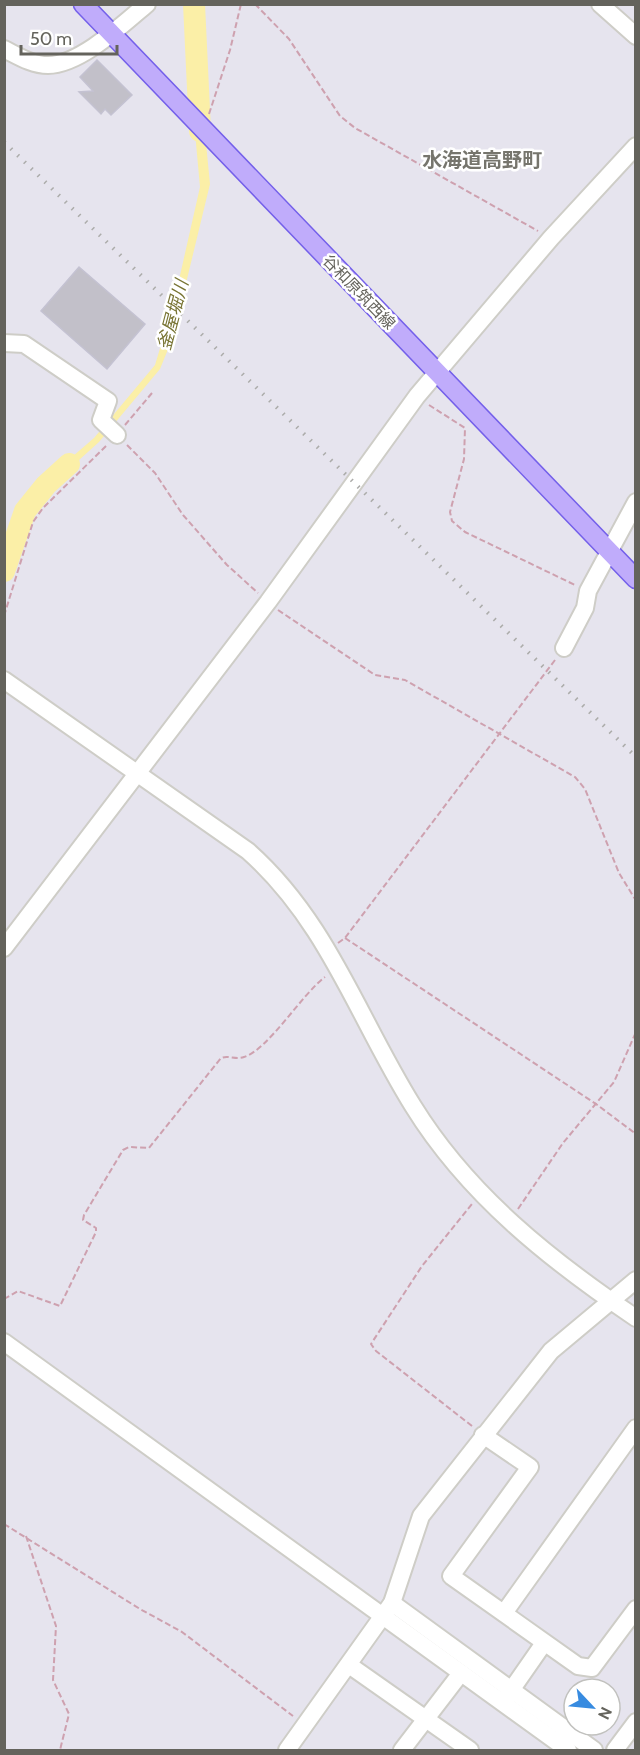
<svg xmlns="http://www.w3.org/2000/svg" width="640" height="1755" font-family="Cabin,'Noto Sans JP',sans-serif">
	<rect width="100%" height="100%" fill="#e6e4ee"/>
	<path fill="#fbefa7" d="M192 100 202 103 210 184 173 337 160 369 99 442 48 488 43 482 94 438 155 365 174 302 200 187Z"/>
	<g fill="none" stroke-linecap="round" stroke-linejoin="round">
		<g stroke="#fbefa7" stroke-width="22">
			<path d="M194 4 200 131"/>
			<path d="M4 571 25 511 46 485 69 464"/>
		</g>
	</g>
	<g fill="#c2c0c9" stroke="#c4c2d2" stroke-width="1.5">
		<path d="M97 60 132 95 111 115 105 109 101 114 79 92 93 91 80 77Z"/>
		<path d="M79 267 145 324 107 369 41 311Z"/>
	</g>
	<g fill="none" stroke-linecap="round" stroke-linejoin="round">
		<g stroke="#cecdc7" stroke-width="20">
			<g id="minor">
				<path d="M600 4 636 36"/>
				<path d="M4 49C18 56 32 65 48 65 80 65 123 24 147 4"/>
				<path d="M4 343 24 344 108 401 101 420 117 435"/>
				<path d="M564 648 585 608 588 591 636 502"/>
				<path d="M4 680 248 851C328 922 358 1018 413 1106 468 1195 550 1260 636 1318"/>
				<path d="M4 948 268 602 417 396 551 238 636 146"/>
				<path d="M4 1342 568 1750"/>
				<path d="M483 1435 530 1467 451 1576 578 1666 592 1668 636 1609"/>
				<path d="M392 1603 594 1750"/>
				<path d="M504 1613 636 1428"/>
				<path d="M349 1665 470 1750"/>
				<path d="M505 1699 544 1643"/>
				<path d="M287 1750 392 1603 421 1516 551 1351 636 1280"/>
				<path d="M402 1750 461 1673"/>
				<path d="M615 1750 636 1722"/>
			</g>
		</g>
		<g stroke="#7460ea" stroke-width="21">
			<path id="major" d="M83 4 636 579"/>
		</g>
		<g stroke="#cea1af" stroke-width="2" stroke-dasharray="6 3" stroke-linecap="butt">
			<path d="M255 4 289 39 340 116 355 128 538 231"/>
			<path d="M209 114 230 50 241 4"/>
			<path d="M429 405 465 428 464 459 450 512 452 521 465 532 575 585"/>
			<path d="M125 425 152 393"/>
			<path d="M127 445 155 473 183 515 227 565 258 593"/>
			<path d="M278 610 375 675 405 680 575 777 585 789 619 873 635 899 636 938"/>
			<path d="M4 616 33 522 43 508 107 445"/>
			<path d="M345 938 596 1104 636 1134"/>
			<path d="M338 943 345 938 555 660"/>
			<path d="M518 1209 563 1143 614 1082 636 1032"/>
			<path d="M4 1299 18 1291 60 1306 96 1232V1228L83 1220 84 1215 123 1150 129 1147 149 1148 221 1058C228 1055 236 1060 244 1057 268 1050 302 994 325 977"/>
			<path d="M472 1426 376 1351 371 1344 422 1266 472 1204"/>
			<path d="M4 1524 140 1609 182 1632 293 1716"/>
			<path d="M26 1536 56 1626 53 1680 69 1714 60 1750"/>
		</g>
		<use href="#minor" stroke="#fff" stroke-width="16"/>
		<use href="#major" stroke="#c0acfb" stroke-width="18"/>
		<path stroke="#acacaa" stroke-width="4" stroke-dasharray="1.5 8" stroke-linecap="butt" d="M4 142 636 757"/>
	</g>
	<g text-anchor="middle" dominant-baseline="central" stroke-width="5" stroke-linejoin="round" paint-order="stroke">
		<g font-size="16" fill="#64635c" stroke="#fff">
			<text transform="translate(359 292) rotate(46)">谷和原筑西線</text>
		</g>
		<g font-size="18" font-style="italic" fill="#787433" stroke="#fff">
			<text transform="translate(173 315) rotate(-75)">釜屋堀川</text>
		</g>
		<g font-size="20" font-weight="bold" fill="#76756d" stroke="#fff">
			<text x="482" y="160">水海道高野町</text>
		</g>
	</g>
	<rect width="640" height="1755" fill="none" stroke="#64635c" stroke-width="12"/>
	<g transform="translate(592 1707) rotate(116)"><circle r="28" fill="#ffffff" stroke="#c1c1be" stroke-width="1.5"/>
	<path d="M0-4.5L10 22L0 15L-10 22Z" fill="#378be0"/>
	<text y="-9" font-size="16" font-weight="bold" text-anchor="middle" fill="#64635c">N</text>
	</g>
	<path d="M21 45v9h96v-9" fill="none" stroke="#64635c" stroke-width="3"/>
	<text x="30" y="45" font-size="18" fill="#64635c" stroke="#ffffff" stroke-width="4.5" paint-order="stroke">50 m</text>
</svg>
